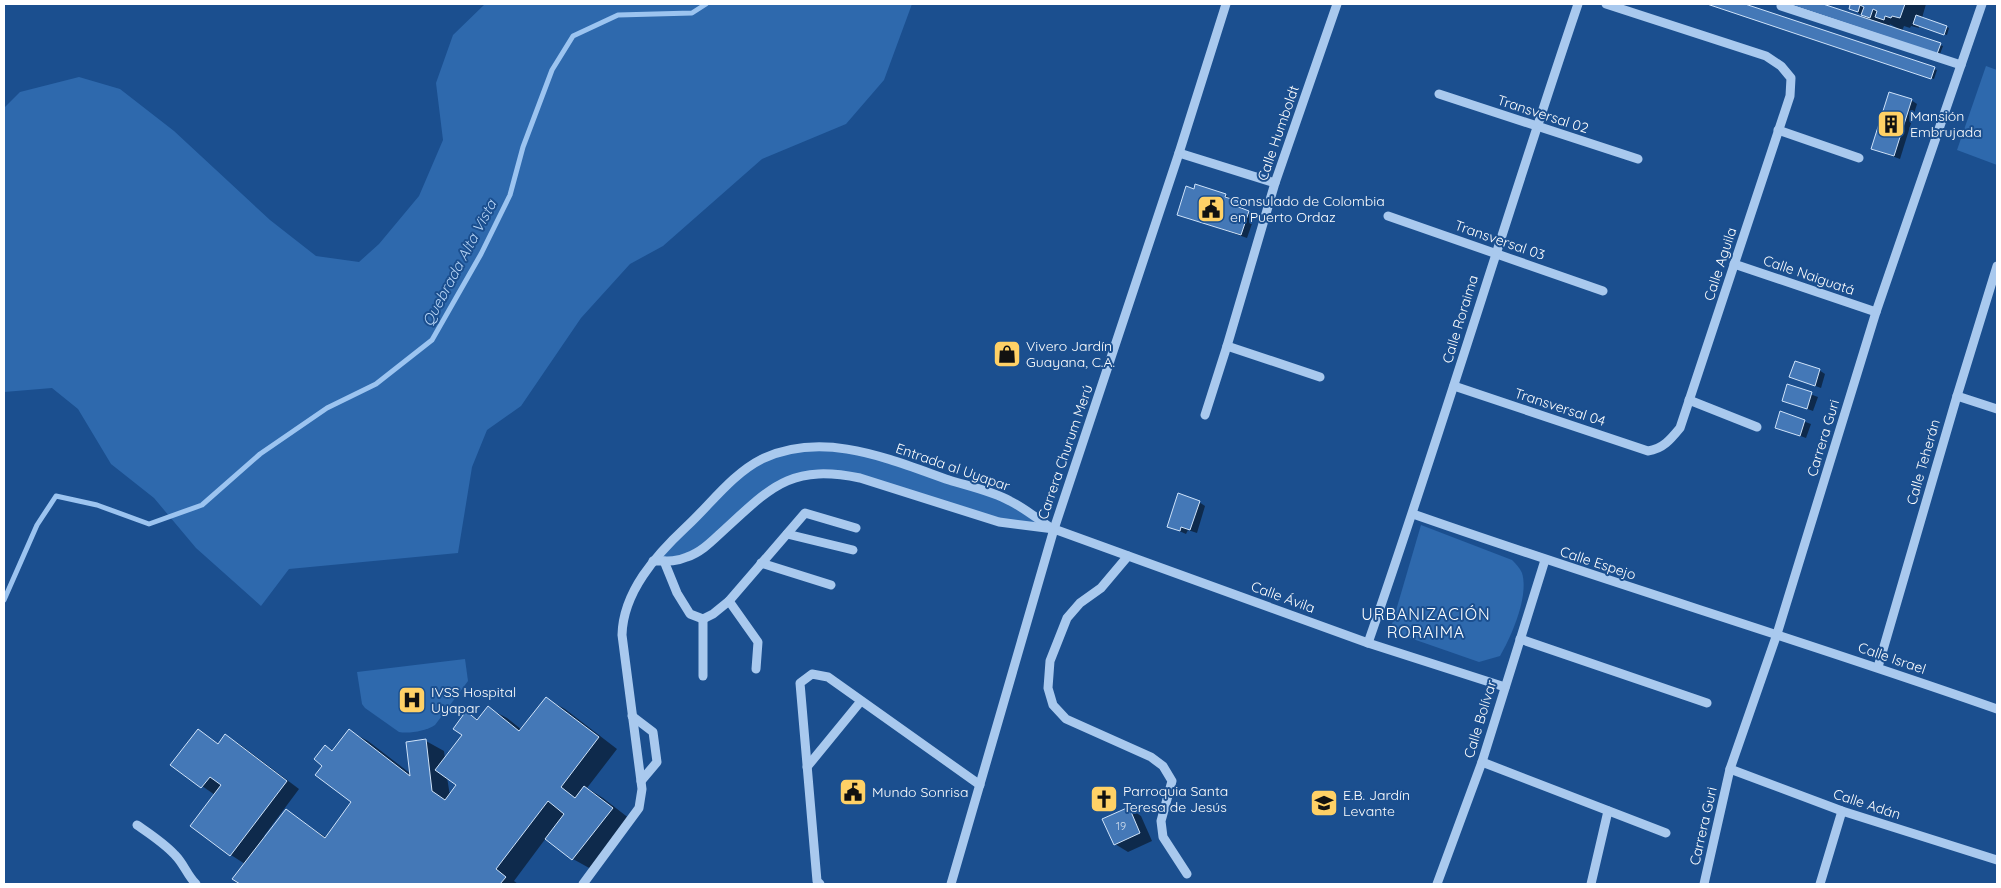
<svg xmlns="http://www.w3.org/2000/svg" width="2001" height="888" font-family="Quicksand,sans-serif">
	<rect width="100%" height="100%" fill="#1b4f8f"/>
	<g fill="#2e69ad">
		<path d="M485 4H912L884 80 846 124 762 159 663 246 630 264 581 318 521 406 487 430 472 467 458 553 289 569 261 606 196 548 154 498 111 464 78 409 52 388 4 392V108L20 92 79 77 120 89 174 131 270 220 316 256 359 262 379 244 419 196 443 140 436 83 453 35Z"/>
		<path d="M1986 66 1997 70V165L1957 150Z"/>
		<path d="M790 450H854L1009 500 1054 529 999 522 842 474 787 480 689 557 653 561 748 468Z"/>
		<path d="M1421 525 1512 560C1516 564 1520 568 1522 573 1529 596 1512 635 1500 656L1479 662 1390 631Z"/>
		<path d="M465 659 468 681 435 725C426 731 409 734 399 732L365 708 362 704 357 672Z"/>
	</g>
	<g fill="#0007" fill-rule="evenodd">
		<path d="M1708 4H1741L1937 70 1934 79Z"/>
		<path d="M1790 4H1820L1869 20 1851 8V6L1848 4H1926L1922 18 1949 28 1947 35 1919 26V28L1911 26 1910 28 1904 26 1902 31 1943 46 1940 54ZM1890 24 1897 28 1896 29 1889 27Z"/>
		<path d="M1911 100 1917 104 1900 159 1873 149Z"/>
		<path d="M1225 195 1231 199V200L1243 206 1242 210 1255 215 1247 238 1178 214Z"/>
		<path d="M1819 370 1825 374 1821 388 1791 377Z"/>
		<path d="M1788 386 1818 397 1813 411 1783 400Z"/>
		<path d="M1781 413 1811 424 1806 438 1776 427Z"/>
		<path d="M1199 502 1205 506 1197 533 1188 530 1186 534 1168 526Z"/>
		<path d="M546 699 565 709 617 749 587 788 603 798 630 819 591 869 573 859 546 838 514 881 518 884H242L234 878 245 864 231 855 192 826 215 795 172 765 198 730 219 744 226 736 238 743 299 789 264 836 266 837 286 811 327 838 353 802 324 766 325 747 334 751 349 731 368 741 411 774 426 741 444 751 445 759 463 734 467 713 479 720 488 708 507 718 522 730ZM447 777 458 784 450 796Z"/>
		<path d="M1129 808 1141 816 1152 841 1128 852 1115 844Z"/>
	</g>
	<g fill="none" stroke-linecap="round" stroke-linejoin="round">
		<path stroke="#9cc4f0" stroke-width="5" d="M4 600 37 525 56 496 97 505 149 524 202 505 260 454 327 408 376 384 432 340 481 254 510 195 523 147 552 70 573 36 618 15 692 13 706 4"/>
	</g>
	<g fill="#4478b7" stroke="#cfe3fa">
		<path d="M1707 4H1745L1935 67 1931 79Z"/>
		<path d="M1788 4H1823L1941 43 1937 54Z"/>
		<path d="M1847 4H1905L1900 18 1892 16 1891 18 1885 16 1884 20 1875 17 1877 11 1873 9 1870 18 1861 15 1864 7 1860 5 1858 12 1849 9 1850 5Z"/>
		<path d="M1916 15 1947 26 1944 35 1913 24Z"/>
		<path d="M1889 92 1912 99 1894 156 1871 149Z"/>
		<path d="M1195 184 1226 194 1225 197 1238 201 1236 206 1249 211 1241 235 1177 215 1186 186 1194 189Z"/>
		<path d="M1795 361 1820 369 1815 386 1789 377Z"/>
		<path d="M1787 384 1812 392 1807 409 1782 401Z"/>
		<path d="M1780 411 1805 420 1800 436 1775 428Z"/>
		<path d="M1178 493 1200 501 1190 530 1181 527 1180 531 1167 527Z"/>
		<path d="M546 697 599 737 561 787 575 798 584 786 613 808 572 860 545 839 564 814 548 801 496 869 506 877 500 884H240L232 879 286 809 325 838 351 802 315 775 322 766 314 759 325 745 332 751 349 729 410 776 406 742 426 739 432 791 445 800 456 785 435 770 462 735 453 729 466 711 477 720 488 706 519 731Z"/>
		<path d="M198 729 218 744 225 734 287 781 230 856 190 826 221 785 210 777 201 788 170 765Z"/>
		<path d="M1129 807 1140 833 1114 845 1102 819Z"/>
	</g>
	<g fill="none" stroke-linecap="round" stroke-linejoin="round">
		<g stroke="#a9c9ee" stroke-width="9">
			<path d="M1781 6 1961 65"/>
			<path d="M1439 94 1638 159"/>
			<path d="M1778 130 1859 158"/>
			<path d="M1179 153 1275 183"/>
			<path d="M1388 216 1603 291"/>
			<path d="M1734 264 1876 312"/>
			<path d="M1227 346 1320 377"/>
			<path d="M1454 386 1648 451C1663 449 1671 439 1680 428L1790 96 1791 78 1781 66 1766 56 1606 4"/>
			<path d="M1957 396 1997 409"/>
			<path d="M1689 400 1757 427"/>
			<path d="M1205 415 1227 346 1275 183 1337 4"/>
			<path d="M1413 514C1607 582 1804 641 1997 709"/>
			<path d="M787 534 853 550"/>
			<path d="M1128 556 1101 588 1080 603 1067 618 1050 661 1048 688 1053 705 1066 719 1151 757 1163 766 1172 781 1161 821 1163 837 1187 874"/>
			<path d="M653 561C665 561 676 562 687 557 702 552 713 540 724 530 772 486 791 464 860 478L999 522 1054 529 1368 643 1505 687"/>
			<path d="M664 561 677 593 690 614 703 619 713 614 729 601 805 513 856 528"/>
			<path d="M761 563 831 585"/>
			<path d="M729 601 758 642 756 669"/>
			<path d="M703 619V676"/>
			<path d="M1520 639 1707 703"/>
			<path d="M1368 643C1442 431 1506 216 1578 4"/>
			<path d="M1878 667 1957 396 1997 266"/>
			<path d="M632 716 653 732 657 762 641 781"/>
			<path d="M1482 762 1666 833"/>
			<path d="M807 767 861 701"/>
			<path d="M1730 769 1842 811 1997 860"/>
			<path d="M137 825C150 834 164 843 175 855 184 864 187 875 196 884"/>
			<path d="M583 884 639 808 642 789 622 635C623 592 656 555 686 527 710 505 732 474 762 459 824 430 889 459 949 480 968 486 992 491 1010 501 1024 508 1038 519 1051 528"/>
			<path d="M820 884 817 881 800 683 812 674 828 677 980 785"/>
			<path d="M951 884 1054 529 1179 153 1226 4"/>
			<path d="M1437 884 1482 762 1545 560"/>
			<path d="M1591 884 1608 811"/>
			<path d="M1704 884 1730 769 1777 634 1876 312 1982 4"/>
			<path d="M1820 884 1842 811"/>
		</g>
	</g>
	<defs>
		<g id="building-square" transform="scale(1.4375)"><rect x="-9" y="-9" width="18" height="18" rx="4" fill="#ffd166" stroke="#1b4f8f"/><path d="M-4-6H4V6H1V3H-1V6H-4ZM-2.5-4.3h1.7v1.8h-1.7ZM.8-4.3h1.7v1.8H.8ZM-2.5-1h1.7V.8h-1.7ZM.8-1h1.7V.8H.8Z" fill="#111"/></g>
		<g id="civic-square" transform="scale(1.4375)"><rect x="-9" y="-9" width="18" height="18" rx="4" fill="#ffd166" stroke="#1b4f8f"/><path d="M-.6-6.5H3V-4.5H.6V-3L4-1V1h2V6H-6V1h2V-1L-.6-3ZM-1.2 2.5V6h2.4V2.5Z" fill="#111"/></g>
		<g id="shop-square" transform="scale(1.4375)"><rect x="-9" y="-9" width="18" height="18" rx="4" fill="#ffd166" stroke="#1b4f8f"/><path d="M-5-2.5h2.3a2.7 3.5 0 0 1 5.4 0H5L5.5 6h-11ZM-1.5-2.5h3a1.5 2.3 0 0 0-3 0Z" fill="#111"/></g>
		<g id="hospital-square" transform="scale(1.4375)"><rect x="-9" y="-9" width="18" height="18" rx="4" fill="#ffd166" stroke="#1b4f8f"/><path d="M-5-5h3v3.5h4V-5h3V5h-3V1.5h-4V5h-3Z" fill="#111"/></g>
		<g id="church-square" transform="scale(1.4375)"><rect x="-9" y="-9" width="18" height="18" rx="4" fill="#ffd166" stroke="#1b4f8f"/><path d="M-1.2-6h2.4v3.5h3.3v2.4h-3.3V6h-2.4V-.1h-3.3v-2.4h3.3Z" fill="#111"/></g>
		<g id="school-square" transform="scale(1.4375)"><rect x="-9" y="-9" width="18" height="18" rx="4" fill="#ffd166" stroke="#1b4f8f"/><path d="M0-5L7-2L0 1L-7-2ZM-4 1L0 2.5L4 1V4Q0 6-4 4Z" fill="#111"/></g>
	</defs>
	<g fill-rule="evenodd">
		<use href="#building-square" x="1891" y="124"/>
		<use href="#civic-square" x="1211" y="209"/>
		<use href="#shop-square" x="1007" y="354"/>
		<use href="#hospital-square" x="412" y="700"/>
		<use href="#civic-square" x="853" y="792"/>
		<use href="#church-square" x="1104" y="799"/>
		<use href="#school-square" x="1324" y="803"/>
	</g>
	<g text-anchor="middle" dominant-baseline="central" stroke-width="4" stroke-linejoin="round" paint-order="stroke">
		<g font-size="11" fill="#d0dded">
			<text x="1121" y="826">19</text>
		</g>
		<g font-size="14" fill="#fff" stroke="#1b4f8f">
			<text transform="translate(1543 114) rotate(18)">Transversal 02</text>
			<text transform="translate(1278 133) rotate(-71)">Calle Humboldt</text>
			<text transform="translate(1500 240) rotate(19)">Transversal 03</text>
			<text transform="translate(1720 264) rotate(-72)">Calle Aguila</text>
			<text transform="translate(1809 275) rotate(19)">Calle Naiguatá</text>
			<text transform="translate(1460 319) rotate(-73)">Calle Roraima</text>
			<text transform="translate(1560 407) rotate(18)">Transversal 04</text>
			<text transform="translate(1823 438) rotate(-73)">Carrera Guri</text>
			<text transform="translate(1065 452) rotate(-71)">Carrera Churum Merú</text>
			<text transform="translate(1923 462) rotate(-74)">Calle Teherán</text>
			<text transform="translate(953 467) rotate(19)">Entrada al Uyapar</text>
			<text transform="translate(1598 563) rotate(18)">Calle Espejo</text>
			<text transform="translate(1283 597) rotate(20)">Calle Ávila</text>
			<text transform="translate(1892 658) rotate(19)">Calle Israel</text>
			<text transform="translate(1480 719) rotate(-73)">Calle Bolívar</text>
			<text transform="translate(1867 804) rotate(18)">Calle Adán</text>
			<text transform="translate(1703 826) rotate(-77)">Carrera Guri</text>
		</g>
		<g font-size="14" fill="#fff" stroke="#1b4f8f" text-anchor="start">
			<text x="1910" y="116">Mansión<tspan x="1910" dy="16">Embrujada</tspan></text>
			<text x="1230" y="201">Consulado de Colombia<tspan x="1230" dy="16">en Puerto Ordaz</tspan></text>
			<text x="1026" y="346">Vivero Jardín<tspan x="1026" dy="16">Guayana, C.A.</tspan></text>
			<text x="431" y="692">IVSS Hospital<tspan x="431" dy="16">Uyapar</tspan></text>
			<text x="1123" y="791">Parroquia Santa<tspan x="1123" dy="16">Teresa de Jesús</tspan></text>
			<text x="872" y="792">Mundo Sonrisa</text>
			<text x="1343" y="795">E.B. Jardín<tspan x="1343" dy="16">Levante</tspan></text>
		</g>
		<g font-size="15" font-style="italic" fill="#b5d3f5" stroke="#1b4f8f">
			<text transform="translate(459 263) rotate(-62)">Quebrada Alta Vista</text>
		</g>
		<g font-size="16" letter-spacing="1" fill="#fff" stroke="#1b4f8f">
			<text x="1426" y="614">URBANIZACIÓN<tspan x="1426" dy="18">RORAIMA</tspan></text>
		</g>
	</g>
	<rect width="2001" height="888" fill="none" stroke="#ffffff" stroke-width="10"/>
</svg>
